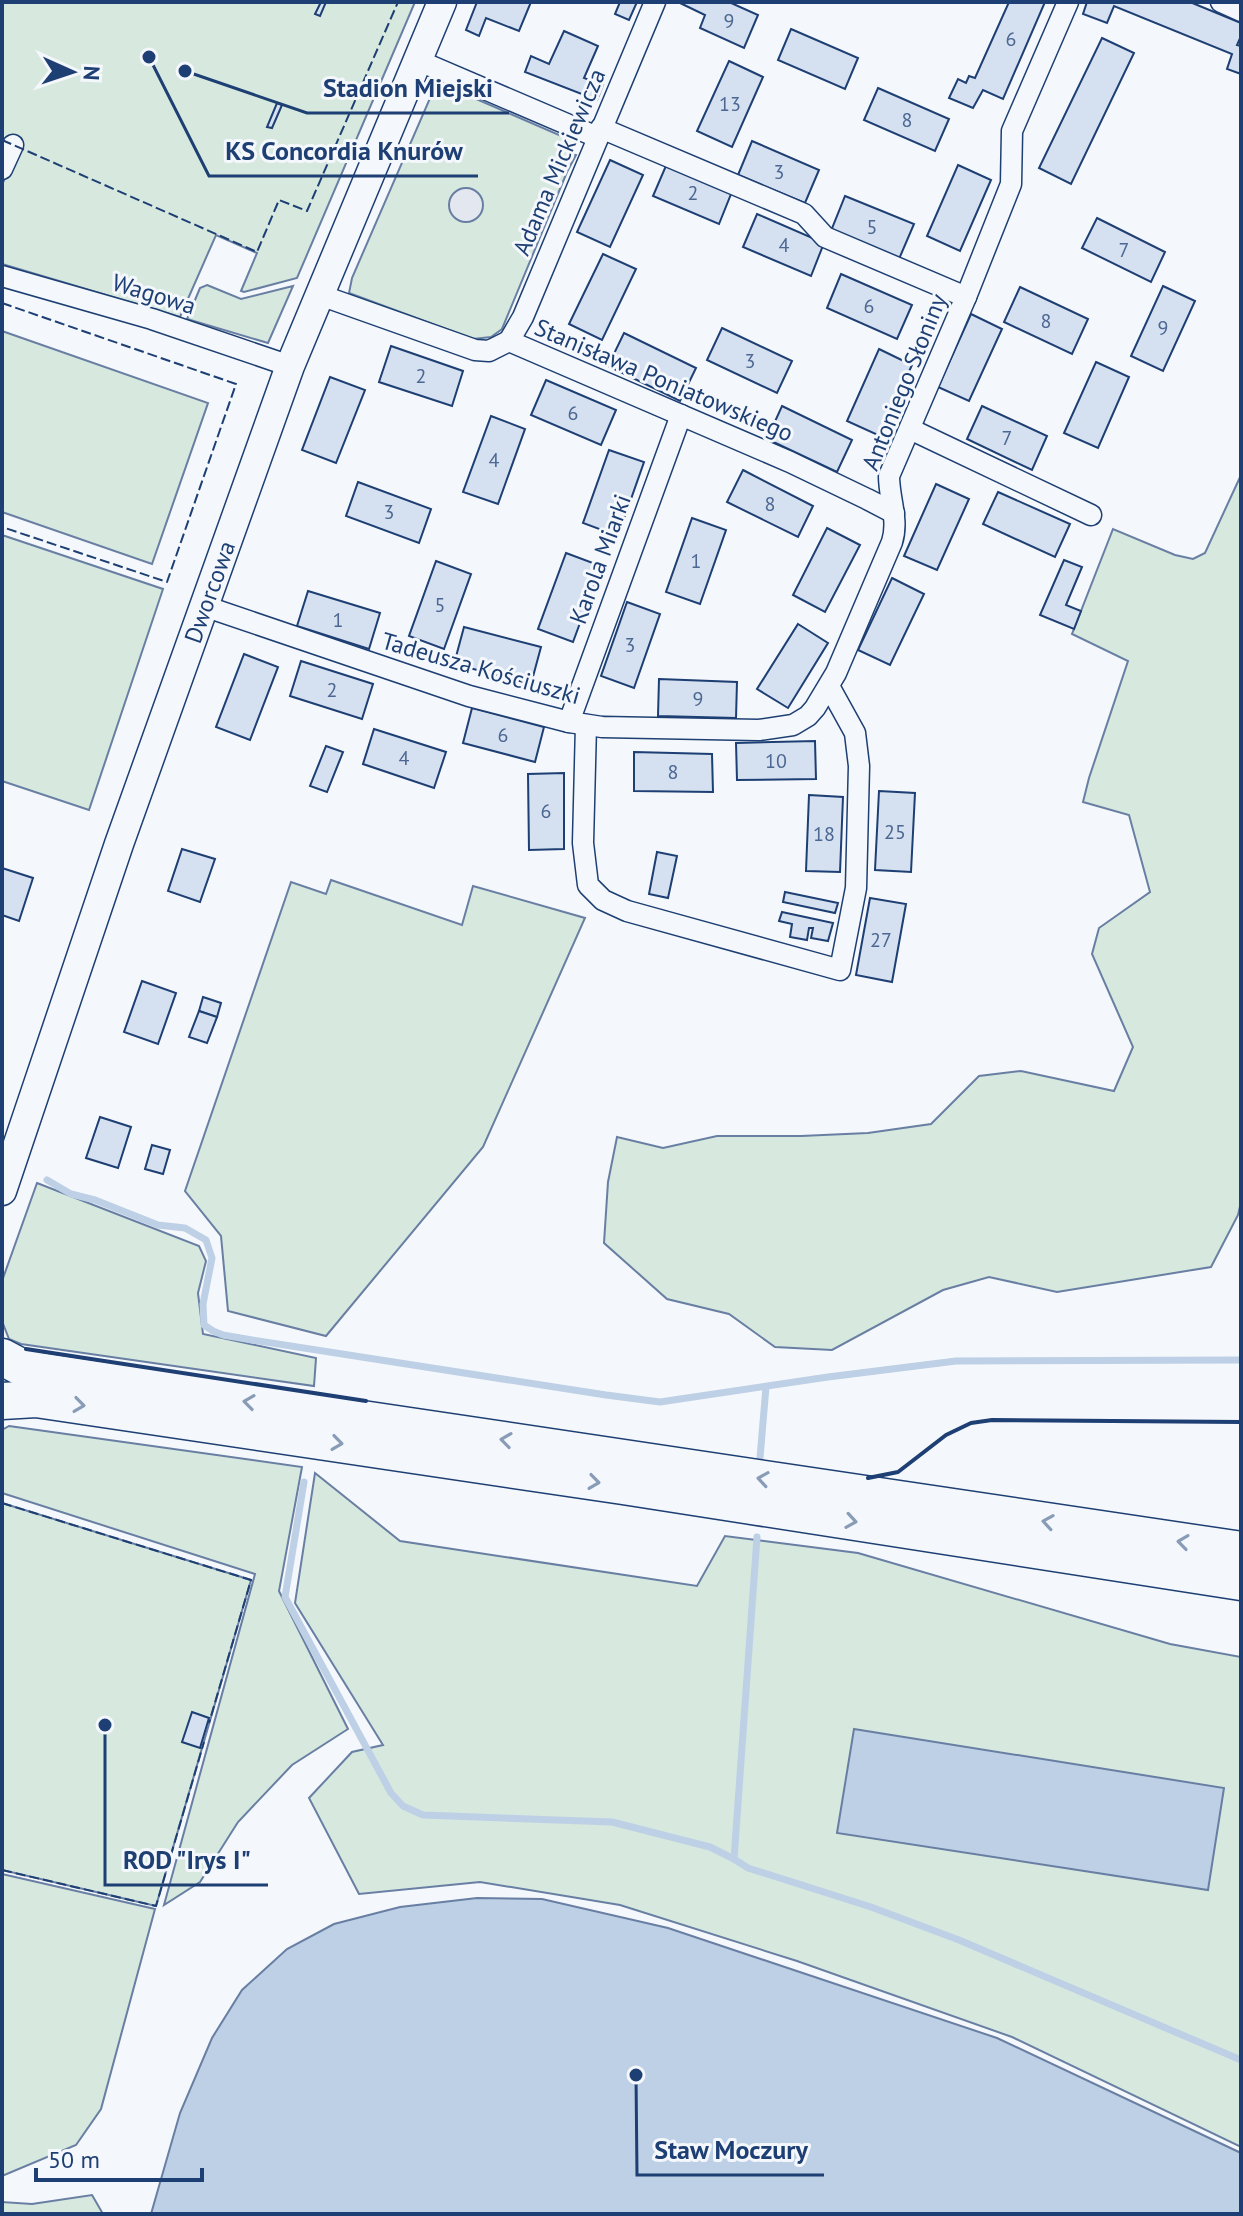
<svg xmlns="http://www.w3.org/2000/svg" width="1243" height="2216" font-family="'PT Sans',sans-serif">
	<rect width="100%" height="100%" fill="#f4f7fb"/>
	<g fill="#d7e8df" stroke="#687fa3" stroke-width="2">
		<path d="M2 2H415L297 278 244 292 241 291 257 253 216 235 180 317 2 264V185L18 147 2 140Z"/>
		<path d="M437 82 573 141 568 152 576 155 567 172 502 329 491 337 473 339 349 293 352 278Z"/>
		<path d="M207 285 241 299 293 286 268 343 187 319 200 288Z"/>
		<path d="M2 331 208 403 152 564 2 512Z"/>
		<path d="M1241 475V1202L1238 1215 1211 1267 1057 1292 989 1277 943 1290 832 1350 775 1347 729 1314 667 1299 604 1243 608 1182 617 1137 663 1148 717 1136H801L868 1133 931 1124 979 1076 1021 1071 1114 1091 1133 1047 1092 954 1099 928 1150 892 1129 815 1083 802 1089 778 1128 661 1072 634 1113 529 1175 555 1193 559 1205 553Z"/>
		<path d="M2 535 163 589 89 810 2 781Z"/>
		<path d="M331 880 462 925 473 886 585 918 483 1147 326 1336 228 1311 221 1236 185 1191 291 882 326 894Z"/>
		<path d="M37 1183 199 1246 206 1261 198 1293 203 1334 316 1358 314 1386 21 1344 9 1339 2 1321V1281Z"/>
		<path d="M9 1426 302 1467 279 1591 348 1729 292 1765 238 1822 200 1882 164 1905 255 1574 2 1493V1430Z"/>
		<path d="M315 1473 400 1541 697 1586 725 1536 858 1553 1170 1644 1241 1657V2147L1012 2037 797 1961 620 1905 480 1882 359 1894 309 1798 352 1752 383 1745 295 1603Z"/>
		<path d="M2 1503 251 1580 156 1906 2 1870Z"/>
		<path d="M2 1874 155 1909 101 2109 76 2145 2 2176Z"/>
		<path d="M92 2195 103 2214H2V2202L32 2204Z"/>
	</g>
	<circle fill="#e3e8f0" stroke="#687fa3" stroke-width="2" cx="466" cy="205" r="17"/>
	<g fill="#bed0e5" stroke="#687fa3" stroke-width="2">
		<path d="M854 1729 1224 1788 1208 1890 837 1833Z"/>
		<path d="M477 1898 542 1899 668 1928 997 2038 1241 2153V2214H151L180 2113 212 2038 242 1990 287 1949 334 1924 400 1907Z"/>
	</g>
	<g fill="none" stroke-linecap="round" stroke-linejoin="round">
		<g stroke="#bed0e5" stroke-width="7">
			<path d="M47 1180 71 1194 95 1200 158 1225 185 1228 206 1240 212 1258 203 1304 204 1325 213 1331 223 1335 252 1340 606 1395 660 1402 828 1377 956 1361 1241 1360"/>
			<path d="M760 1458 766 1387"/>
			<path d="M304 1482 285 1597 391 1793 403 1806 423 1815 612 1822 710 1847 734 1859"/>
			<path d="M757 1537 734 1859 748 1868 871 1907 959 1940 1241 2060"/>
		</g>
	</g>
	<g fill="#d5e0f0" stroke="#1d3f73" stroke-width="2">
		<path d="M321 2H326L320 16 315 14Z"/>
		<path d="M477 2H531L519 31 486 18 479 36 466 30Z"/>
		<path d="M620 2H637L629 20 615 14Z"/>
		<path d="M678 2H729L758 15 744 48 700 28 705 15Z"/>
		<path d="M1009 2H1045L1003 99 983 90 973 108 949 98 958 79 966 83 969 76 975 78Z"/>
		<path d="M1087 2H1190L1241 23V36L1237 45 1241 46V74L1227 69 1232 54 1114 6 1107 23 1083 14Z"/>
		<path d="M791 29 858 58 845 89 778 60Z"/>
		<path d="M564 31 598 46 584 78 603 85 597 100 525 72 531 56 549 64Z"/>
		<path d="M1102 38 1134 53 1071 184 1039 168Z"/>
		<path d="M729 61 763 77 732 147 697 131Z"/>
		<path d="M878 88 949 119 935 151 864 120Z"/>
		<path d="M277 103 282 105 272 128 267 127Z"/>
		<path d="M752 141 819 170 805 203 738 175Z"/>
		<path d="M610 160 643 175 610 247 577 232Z"/>
		<path d="M668 161 733 189 719 224 653 196Z"/>
		<path d="M958 165 991 180 960 251 927 236Z"/>
		<path d="M845 196 914 224 899 259 831 231Z"/>
		<path d="M757 214 824 243 811 276 743 247Z"/>
		<path d="M1097 218 1165 252 1151 282 1082 248Z"/>
		<path d="M603 254 636 269 602 340 569 324Z"/>
		<path d="M841 274 912 305 897 339 827 308Z"/>
		<path d="M1163 286 1195 301 1163 371 1131 356Z"/>
		<path d="M1020 287 1088 319 1072 354 1004 322Z"/>
		<path d="M971 314 1002 329 969 401 938 387Z"/>
		<path d="M722 328 792 361 777 393 707 360Z"/>
		<path d="M624 333 696 368 680 401 608 366Z"/>
		<path d="M391 346 463 371 452 406 379 382Z"/>
		<path d="M879 349 912 365 880 436 847 421Z"/>
		<path d="M1096 362 1129 377 1098 448 1064 433Z"/>
		<path d="M330 377 365 390 336 463 302 450Z"/>
		<path d="M546 380 616 410 601 445 531 415Z"/>
		<path d="M782 406 852 440 837 472 767 439Z"/>
		<path d="M982 406 1047 436 1032 470 967 439Z"/>
		<path d="M491 416 525 429 498 504 463 492Z"/>
		<path d="M609 450 644 462 618 536 583 523Z"/>
		<path d="M743 470 813 506 798 537 727 502Z"/>
		<path d="M358 482 431 509 419 543 346 516Z"/>
		<path d="M936 484 969 499 937 570 904 556Z"/>
		<path d="M998 492 1070 524 1055 557 983 524Z"/>
		<path d="M692 518 726 530 700 604 666 592Z"/>
		<path d="M827 528 860 545 825 612 793 595Z"/>
		<path d="M566 553 601 566 573 642 538 629Z"/>
		<path d="M1064 560 1082 567 1066 605 1081 611 1074 629 1040 615Z"/>
		<path d="M436 561 471 574 444 649 409 636Z"/>
		<path d="M892 578 924 594 890 665 858 650Z"/>
		<path d="M308 591 380 613 369 649 297 626Z"/>
		<path d="M627 602 660 614 634 688 601 676Z"/>
		<path d="M798 624 828 643 788 708 757 689Z"/>
		<path d="M464 627 541 647 531 684 454 664Z"/>
		<path d="M244 654 278 667 250 740 216 727Z"/>
		<path d="M301 661 373 684 362 719 290 696Z"/>
		<path d="M659 679 737 682 736 718 658 716Z"/>
		<path d="M472 708 544 727 535 762 463 743Z"/>
		<path d="M374 729 446 752 434 788 363 764Z"/>
		<path d="M815 741 816 779 737 780 736 743Z"/>
		<path d="M326 746 343 752 327 792 310 786Z"/>
		<path d="M634 752 712 754 713 792 634 791Z"/>
		<path d="M564 773V849L529 850 528 774Z"/>
		<path d="M879 791 915 793 911 872 875 870Z"/>
		<path d="M809 795 843 797 840 872 806 871Z"/>
		<path d="M182 849 215 859 200 902 168 891Z"/>
		<path d="M657 852 677 856 668 898 649 894Z"/>
		<path d="M2 868 33 878 19 921 2 915Z"/>
		<path d="M785 892 838 903 835 913 783 902Z"/>
		<path d="M870 898 906 904 892 982 856 975Z"/>
		<path d="M782 912 833 923 828 941 811 938 813 928H809L807 940 790 937 792 924 779 921Z"/>
		<path d="M142 981 176 993 158 1044 124 1032Z"/>
		<path d="M203 997 221 1003 217 1017 199 1011Z"/>
		<path d="M199 1011 217 1017 207 1043 189 1037Z"/>
		<path d="M100 1117 131 1127 118 1168 86 1158Z"/>
		<path d="M152 1145 170 1150 163 1174 145 1169Z"/>
		<path d="M192 1712 209 1718 200 1748 182 1742Z"/>
	</g>
	<g fill="none" stroke-linecap="round" stroke-linejoin="round">
		<g stroke="#1d3f73" stroke-width="23">
			<g id="street">
				<path d="M1221 2 1241 11"/>
				<path d="M417 60 597 137"/>
				<path d="M601 128 804 214 825 237 966 297"/>
				<path d="M2 169 13 145"/>
				<path d="M2 276 152 319 290 366"/>
				<path d="M320 295 475 350 489 351 509 341 790 462 867 499 894 513"/>
				<path d="M509 341 523 317 655 2"/>
				<path d="M910 429 1091 515"/>
				<path d="M204 606 469 696 569 722 602 727 759 730 793 725 808 716 815 708 836 673 892 542C899 520 889 499 889 476L966 297 1011 184 1012 131 1068 2"/>
				<path d="M569 722 681 415"/>
				<path d="M586 725 583 843 588 885 603 900 627 911 840 970 856 888 859 766 855 733 829 686"/>
			</g>
		</g>
		<g stroke="#1d3f73" stroke-width="31">
			<g id="secondary">
				<path id="s1" d="M2 1191 119 844 290 366 442 2"/>
			</g>
		</g>
		<g stroke="#1d3f73" stroke-width="39">
			<g id="highway">
				<path d="M2 1357 19 1366 40 1371 1241 1550"/>
				<path d="M2 1401 36 1399 623 1486 1241 1582"/>
			</g>
		</g>
		<use href="#street" stroke="#f4f7fb" stroke-width="20"/>
		<use href="#secondary" stroke="#f4f7fb" stroke-width="28"/>
		<use href="#highway" stroke="#f4f7fb" stroke-width="36"/>
		<g stroke="#1d3f73" stroke-width="2" stroke-dasharray="10 4" stroke-linecap="butt">
			<path d="M2 140 257 252 279 200 307 211 398 2"/>
			<path d="M2 303 236 384 167 582 2 527"/>
			<path d="M2 1503 251 1580 209 1723"/>
			<path d="M2 1870 156 1906 204 1742"/>
		</g>
		<g stroke="#1d3f73" stroke-width="4">
			<path d="M26 1349 366 1401"/>
			<path d="M868 1478 898 1472 946 1435 971 1423 992 1420 1241 1422"/>
		</g>
	</g>
	<defs><path id="oneway-chevron" d="M-2-3.5L2.5 0L-2 3.5" fill="none" stroke-width="1.6" stroke-linecap="round" stroke-linejoin="round" transform="scale(2)"/></defs>
	<g stroke="#889bb7">
		<use href="#oneway-chevron" transform="translate(249 1402) rotate(-172)"/>
		<use href="#oneway-chevron" transform="translate(79 1405) rotate(8)"/>
		<use href="#oneway-chevron" transform="translate(506 1440) rotate(-172)"/>
		<use href="#oneway-chevron" transform="translate(337 1443) rotate(8)"/>
		<use href="#oneway-chevron" transform="translate(763 1479) rotate(-171)"/>
		<use href="#oneway-chevron" transform="translate(594 1482) rotate(8)"/>
		<use href="#oneway-chevron" transform="translate(851 1521) rotate(9)"/>
		<use href="#oneway-chevron" transform="translate(1048 1522) rotate(-171)"/>
		<use href="#oneway-chevron" transform="translate(1183 1542) rotate(-172)"/>
	</g>
	<g text-anchor="middle" dominant-baseline="central" stroke-width="6" stroke-linejoin="round" paint-order="stroke">
		<g font-size="20" fill="#4b6792">
			<text x="729" y="21">9</text>
			<text x="1011" y="39">6</text>
			<text x="730" y="104">13</text>
			<text x="907" y="120">8</text>
			<text x="779" y="172">3</text>
			<text x="693" y="193">2</text>
			<text x="872" y="227">5</text>
			<text x="784" y="245">4</text>
			<text x="1124" y="250">7</text>
			<text x="869" y="306">6</text>
			<text x="1046" y="321">8</text>
			<text x="1163" y="328">9</text>
			<text x="750" y="361">3</text>
			<text x="421" y="376">2</text>
			<text x="573" y="413">6</text>
			<text x="1007" y="438">7</text>
			<text x="494" y="460">4</text>
			<text x="770" y="504">8</text>
			<text x="389" y="512">3</text>
			<text x="696" y="561">1</text>
			<text x="440" y="605">5</text>
			<text x="338" y="620">1</text>
			<text x="630" y="645">3</text>
			<text x="332" y="690">2</text>
			<text x="698" y="699">9</text>
			<text x="503" y="735">6</text>
			<text x="404" y="758">4</text>
			<text x="776" y="761">10</text>
			<text x="673" y="772">8</text>
			<text x="546" y="811">6</text>
			<text x="895" y="832">25</text>
			<text x="824" y="834">18</text>
			<text x="881" y="940">27</text>
		</g>
		<g font-size="24" fill="#1d3f73" stroke="#f4f7fb">
			<text transform="translate(559 162) rotate(-67)">Adama Mickiewicza</text>
			<text transform="translate(154 294) rotate(17)">Wagowa</text>
			<text transform="translate(664 380) rotate(23)">Stanisława Poniatowskiego</text>
			<text transform="translate(904 382) rotate(-68)">Antoniego Słoniny</text>
			<text transform="translate(600 559) rotate(-70)">Karola Miarki</text>
			<text stroke="none"><textPath href="#s1" startOffset="634">Dworcowa</textPath></text>
			<text transform="translate(481 668) rotate(16)">Tadeusza Kościuszki</text>
		</g>
	</g>
	<path fill="none" stroke="#1d3f73" stroke-width="3" d="M185 71L307 113H509M149 57L209 176H478M105 1725L105 1885H268M636 2075L637 2175H824"/>
	<g fill="#1d3f73" stroke="#f4f7fb" stroke-width="3">
		<circle cx="185" cy="71" r="8"/>
		<circle cx="149" cy="57" r="8"/>
		<circle cx="105" cy="1725" r="8"/>
		<circle cx="636" cy="2075" r="8"/>
	</g>
	<g font-size="26" text-anchor="middle" font-weight="bold" fill="#1d3f73" stroke="#f4f7fb" stroke-width="6" stroke-linejoin="round" paint-order="stroke">
		<text x="408" y="97">Stadion Miejski</text>
		<text x="344" y="160">KS Concordia Knurów</text>
		<text x="187" y="1869">ROD "Irys I"</text>
		<text x="731" y="2159">Staw Moczury</text>
	</g>
	<rect width="1243" height="2216" fill="none" stroke="#1d3f73" stroke-width="8"/>
	<g transform="translate(72 72) rotate(93)" stroke="#f4f7fb" stroke-width="6" paint-order="stroke">
	<path d="M0-6L14 30L0 20L-14 30Z" fill="#1d3f73"/>
	<text y="-12" font-size="22" font-weight="bold" text-anchor="middle" fill="#1d3f73">N</text>
	</g>
	<path d="M36 2168v12h166v-12" fill="none" stroke="#1d3f73" stroke-width="4"/>
	<text x="48" y="2168" font-size="24" fill="#1d3f73" stroke="#f4f7fb" stroke-width="6" paint-order="stroke">50 m</text>
</svg>
